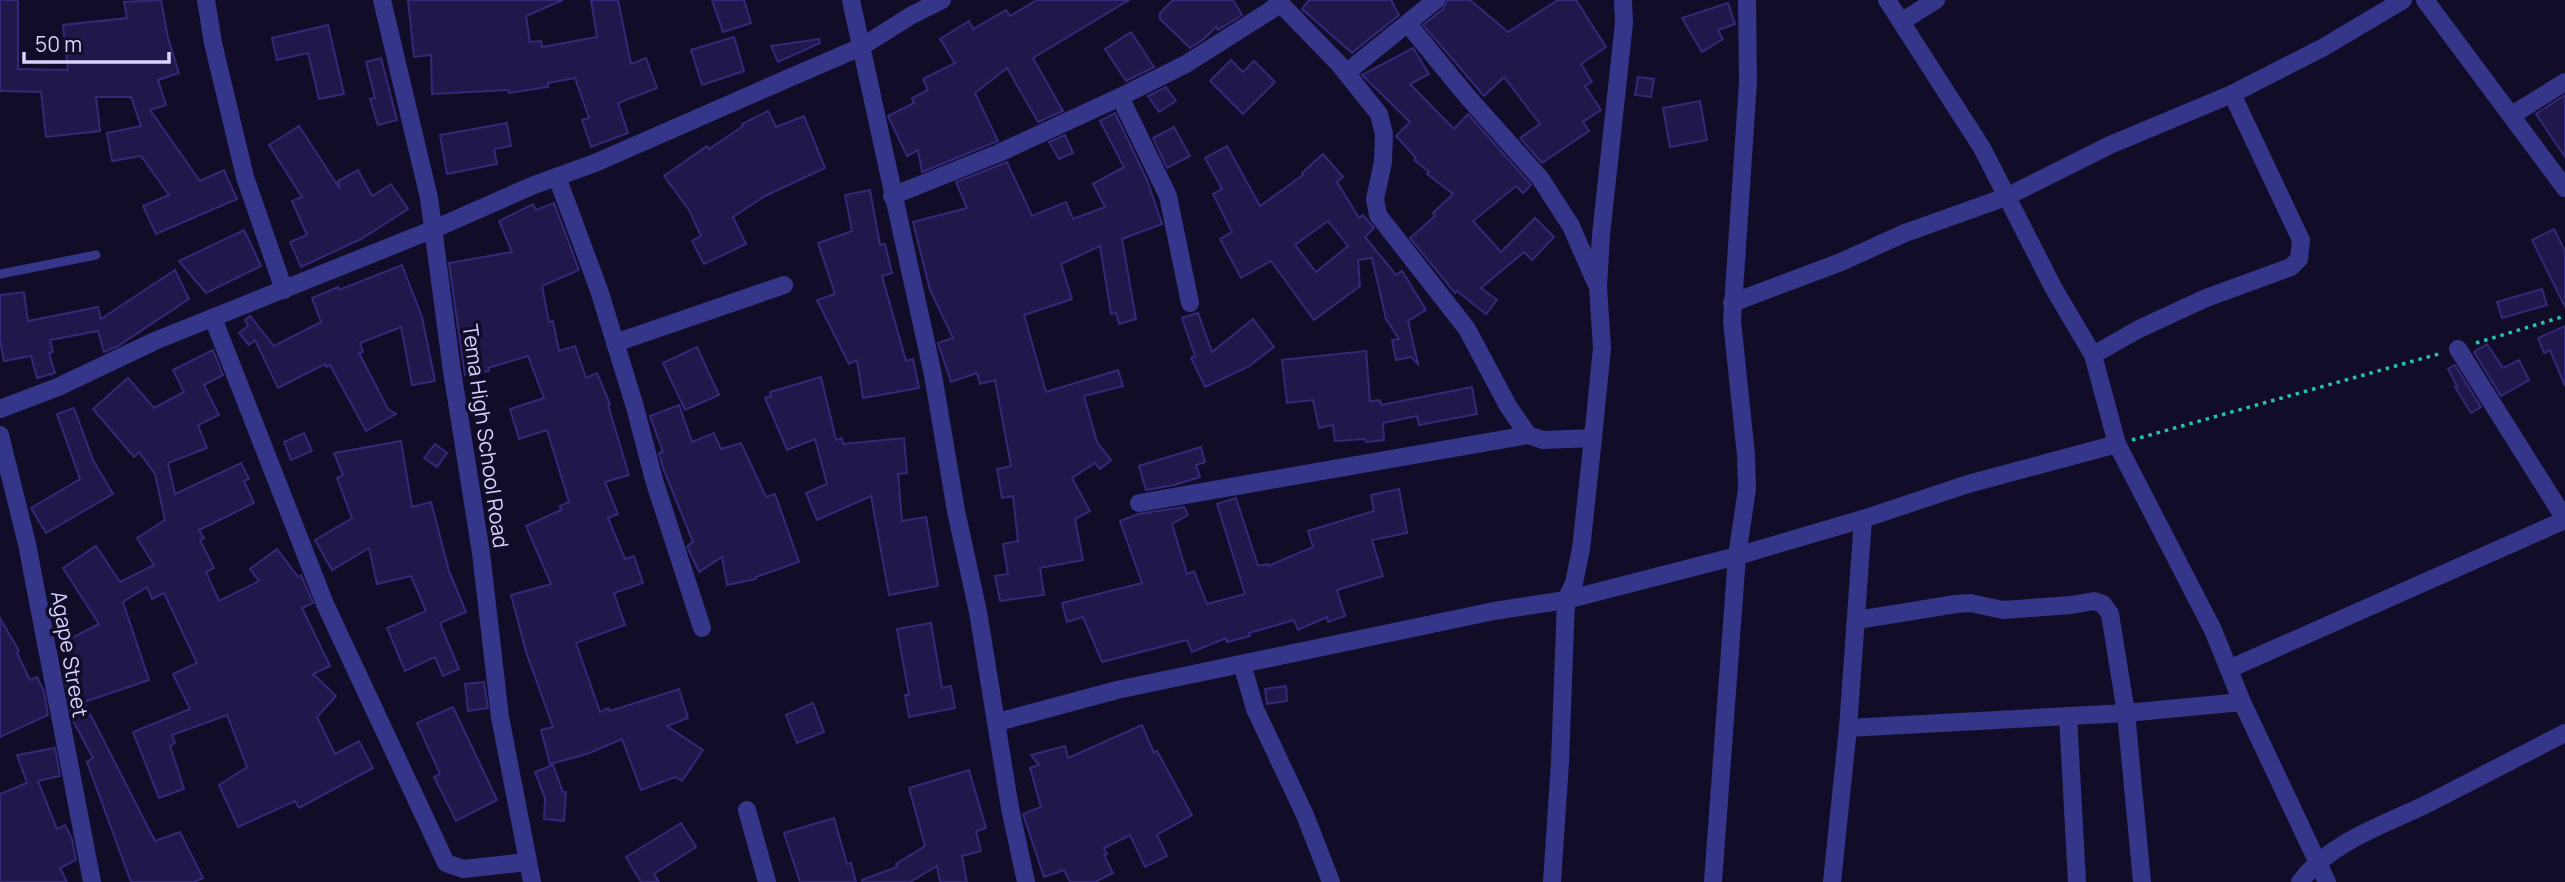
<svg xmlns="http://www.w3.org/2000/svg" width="2565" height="882" font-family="Manrope,sans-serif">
	<rect width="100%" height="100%" fill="#110d28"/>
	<g fill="#20184a" stroke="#342878" stroke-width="2" fill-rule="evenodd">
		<path d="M0 0H18V69L68 70 63 25 127 18 124 2 161 0 168 38 179 73 158 80 166 105 150 110 200 181 224 170 237 199 156 234 143 206 169 195 141 156 112 161 107 133 141 126 131 97H96L100 131 46 137 41 92 0 91Z"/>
		<path d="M408 0H563L526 16 530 42 541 41 542 47 597 37 591 0H618L631 64 646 58 657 88 618 103 628 133 591 147 582 120 589 118 575 78 548 83V87L509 93 508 90 432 94 431 55 414 57Z"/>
		<path d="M712 0H744L751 23 723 32Z"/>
		<path d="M1037 0H1129L1033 58 1063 111 1038 122 1007 68 975 93 998 141 922 172 918 150 907 156 888 116 914 103 912 98 928 90 923 79 955 63 940 39 969 21 973 29 1006 10 1010 16Z"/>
		<path d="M1173 0H1233L1242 15 1218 30 1216 27 1204 39 1190 48 1160 19V13Z"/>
		<path d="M1309 0H1391L1399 15 1352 53 1302 9Z"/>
		<path d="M1447 0H1470L1508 32 1558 0H1576L1606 47 1581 64 1592 82 1585 86 1601 110 1583 122 1589 131 1542 163 1520 138 1540 124 1504 77 1484 96 1423 25 1443 9Z"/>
		<path d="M1728 3 1735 24 1718 30 1723 39 1702 52 1682 18Z"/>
		<path d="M328 25 344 94 319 99 308 53 277 60 272 38Z"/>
		<path d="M1131 32 1154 67 1126 81 1105 49Z"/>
		<path d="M734 37 744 71 702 85 691 50Z"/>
		<path d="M819 39 820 43 778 62 771 46Z"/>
		<path d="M1413 48 1429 74 1410 84 1454 129 1468 114 1531 185 1523 193 1516 186 1473 221 1501 252 1535 218 1554 237 1532 260 1524 252 1481 288 1497 300 1486 314 1457 291 1455 293 1410 238 1435 216 1433 213 1453 194 1427 174 1429 172 1414 160 1416 158 1396 136 1410 122 1362 75Z"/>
		<path d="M381 58 397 120 378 125 370 99 375 98 366 62Z"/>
		<path d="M1231 60 1243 72 1254 61 1275 82 1243 114 1210 81Z"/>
		<path d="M1638 77 1654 79 1651 97 1635 95Z"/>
		<path d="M1166 87 1176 101 1159 112 1148 96Z"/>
		<path d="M2565 95V157L2536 114Z"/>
		<path d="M1700 101 1707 140 1670 147 1663 108Z"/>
		<path d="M768 111 776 127 804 116 825 168 765 196 733 217 746 244 704 264 692 241 701 236 689 210 664 176 707 146 709 149 743 126 742 124Z"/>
		<path d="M1115 113 1147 180 1162 224 1122 239 1136 319 1119 324 1116 313 1111 314 1100 246 1061 264 1072 299 1024 315 1046 392 1118 370 1123 386 1084 396 1097 442 1111 460 1100 469 1095 463 1072 478 1090 511 1075 519 1083 560 1040 568 1044 595 1000 601 995 576 1008 574 1003 544 1018 541 1013 496 1002 498 997 469 1011 466 995 380 980 384 977 373 951 382 938 343 953 338 930 290 913 222 967 208 956 182 1007 162 1032 216 1066 202 1073 219 1105 207 1093 184 1124 167 1100 121Z"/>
		<path d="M507 123 511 146 494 149 497 164 447 174 440 135Z"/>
		<path d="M299 126 340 189 338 181 358 170 372 196 391 184 408 209 361 239 301 267 290 242 307 235 292 201 302 197 269 145Z"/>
		<path d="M1174 127 1190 156 1167 168 1153 138Z"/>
		<path d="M1065 135 1073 153 1059 159 1049 142Z"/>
		<path d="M1227 146 1260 206 1303 175 1302 173 1323 154 1343 177 1337 182 1359 218 1363 215 1374 228 1365 237 1396 275 1402 271 1426 310 1408 321 1418 364 1411 357 1396 360 1392 340 1399 339 1386 319 1372 258 1358 260 1360 286 1314 320 1271 261 1241 278 1220 239 1232 232 1213 194 1222 189 1205 158ZM1328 221 1348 246 1316 272 1295 245Z"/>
		<path d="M870 190 880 245 885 244 892 273 882 276 906 361 913 359 919 388 863 398 857 360 849 364 817 300 835 294 818 243 852 231 845 195Z"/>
		<path d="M554 203 579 270 542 286 549 322 553 321 559 351 575 346 586 378 597 373 610 404 608 405 629 475 605 482 618 514 608 518 625 559 634 556 643 583 614 593 625 625 576 643 600 712 608 708 610 711 679 689 688 718 667 726 703 750 682 781 675 777 641 790 622 739 587 754 550 764 541 730 553 727 526 652 511 595 551 584 526 526 561 510 560 506 569 502 547 430 519 439 510 409 544 398 528 356 488 368 489 371 465 375 459 334 449 263 512 252 499 221 533 204 536 210Z"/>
		<path d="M2554 229 2565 251V307L2532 240Z"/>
		<path d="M244 230 261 266 206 293 179 261Z"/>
		<path d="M402 265 422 317 435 381 412 385 401 327 360 343 363 352 359 353 388 409 396 414 366 431 330 365 326 367 325 364 278 388 255 340 249 345 239 333 248 326 245 320 250 316 274 346 321 322 312 298 338 287 339 290Z"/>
		<path d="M175 270 189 299 118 346 104 352 98 331 50 340 53 352 49 353 55 373 37 378 31 356 4 361 0 341V295L24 292 28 321 98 307 101 319Z"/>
		<path d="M2542 289 2547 305 2502 318 2497 302Z"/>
		<path d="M1198 313 1212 352 1253 319 1274 347 1248 367 1205 387 1191 358 1195 356 1182 318Z"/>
		<path d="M2565 326V386L2550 350 2544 353 2538 338Z"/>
		<path d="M2487 344 2503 368 2519 360 2529 380 2501 396 2474 352Z"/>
		<path d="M697 347 719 395 685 410 663 363Z"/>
		<path d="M213 350 223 375 204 385 219 415 198 425 207 448 168 463 175 494 241 463 249 479 244 481 254 503 199 530 204 538 200 540 214 568 206 572 219 601 259 581 250 569 277 549 298 577 301 575 313 603 302 608 330 666 313 674 336 696 317 717 335 754 359 741 373 768 299 808 295 801 238 827 219 785 247 767 227 715 172 735 175 743 170 746 184 789 159 798 133 732 190 709 173 674 197 663 164 593 152 599 147 587 123 602 149 680 84 702 155 841 180 832 203 878 194 882H131L87 762 93 758 72 719 65 681 76 677 60 644 99 624 63 568 96 546 120 582 154 565 137 538 165 520 155 474 139 452 134 457 93 409 128 378 154 408 184 392 173 370Z"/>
		<path d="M1366 351 1370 401 1380 400 1381 405 1472 387 1477 414 1419 425 1417 416 1383 423 1384 440 1366 442 1365 439 1335 441 1333 425 1319 428 1313 400 1287 403 1282 360Z"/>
		<path d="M2455 365 2481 407 2471 413 2455 387 2457 386 2448 369Z"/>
		<path d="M821 377 836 440 842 438 843 444 904 438 907 473 898 474 902 521 926 517 938 586 889 595 871 496 817 520 806 493 827 484 815 439 787 450 765 398 771 396 770 392Z"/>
		<path d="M679 405 692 442 714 433 721 449 741 443 766 497 775 494 799 562 756 577V579L727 585 722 557 699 572 687 546 693 542 663 468 659 453 663 452 650 416Z"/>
		<path d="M74 408 93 460 113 494 46 533 31 508 80 479 57 414Z"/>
		<path d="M304 433 312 451 291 460 284 442Z"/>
		<path d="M401 441 412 507 431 502 449 571 466 612 440 623 459 669 443 676 435 657 405 671 387 628 426 611 411 576 377 584 369 548 332 570 315 540 352 518 337 478 343 475 334 453Z"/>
		<path d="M435 444 447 453 437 467 424 458Z"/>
		<path d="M1201 447 1205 462 1196 465 1200 477 1174 485 1146 490 1139 466Z"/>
		<path d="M1399 489 1407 533 1372 540 1383 576 1337 590 1345 616 1328 622 1327 617 1298 630 1294 620 1249 633 1250 636 1227 642 1226 638 1192 652 1187 640 1102 662 1083 617 1067 622 1062 603 1142 583 1120 521 1138 514 1184 507 1188 515 1172 524 1187 574 1194 571 1207 604 1245 594 1217 504 1236 498 1258 566 1267 564 1268 566 1313 547 1308 531 1374 511 1371 495Z"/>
		<path d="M0 618 19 651 17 653 30 680 37 677 44 691 48 715 0 737Z"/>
		<path d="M931 623 942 688 951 686 955 708 909 717 905 695H909L897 629Z"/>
		<path d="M484 682 488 708 468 711 465 684Z"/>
		<path d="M1286 686 1287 701 1267 704 1265 689Z"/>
		<path d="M813 703 824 732 797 743 786 715Z"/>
		<path d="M453 707 497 800 456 821 434 777 440 774 417 723Z"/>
		<path d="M1142 725 1154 753 1157 751 1192 815 1157 835 1167 856 1145 867 1130 835 1104 848 1107 854 1104 855 1113 873 1095 882H1070L1064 870 1044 877 1023 814 1041 807 1030 768 1039 765 1031 755 1065 746 1068 758Z"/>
		<path d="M55 748 60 776 38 781 57 829 65 825 72 839 76 860 60 868 67 882H0V794L27 783 17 755Z"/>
		<path d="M553 765 563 792H566L564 821 544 819 545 798 535 772Z"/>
		<path d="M969 770 986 828 976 831 981 851 962 856 967 882H940L937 866 910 882H862V880L897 867 896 864 925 846 909 788Z"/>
		<path d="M834 818 847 864 851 863 856 882H800L784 833Z"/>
		<path d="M681 823 696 847 654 874 659 882H641L626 857Z"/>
	</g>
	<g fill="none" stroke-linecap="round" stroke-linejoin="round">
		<g stroke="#25c2b1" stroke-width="3.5" stroke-dasharray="3.5 5" stroke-linecap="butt">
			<path d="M2476 343 2565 316"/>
			<path d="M2132 440 2442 353"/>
		</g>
		<path stroke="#35358a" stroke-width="9" d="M0 274 96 255"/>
		<g stroke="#35358a" stroke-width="18">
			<path d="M206 0 213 43 245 177 284 290"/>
			<path d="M382 0 429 198 452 371 481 553 500 717 532 882"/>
			<path d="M851 0 933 375 956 511 978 612 1010 808 1026 882"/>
			<path d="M1277 0 1339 64 1379 114 1384 134 1383 162 1375 199 1378 215 1467 329 1508 406 1528 435"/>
			<path d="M1887 0 1982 148 2054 289 2093 355 2117 444 2213 630 2242 702 2327 882"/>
			<path d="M2425 0 2565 188"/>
			<path d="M1901 22 1936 0"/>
			<path d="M1408 24 1466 95 1540 178 1571 226 1596 283"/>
			<path d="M1346 73 1436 0"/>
			<path d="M1120 97 1168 196 1190 303"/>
			<path d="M2512 115 2565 82"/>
			<path d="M557 177 599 290 635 407 654 480 702 628"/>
			<path d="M892 196 999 153 1120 97 1186 64 1279 5"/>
			<path d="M1732 303 1841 262 1905 233 2006 197 2110 145 2232 94 2324 47 2403 0"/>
			<path d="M213 318 325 604 446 863 463 869 527 862"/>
			<path d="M615 343 784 285"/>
			<path d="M2458 349 2565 519"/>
			<path d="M2093 355 2139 329 2206 298 2291 267 2299 259 2301 240 2232 94"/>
			<path d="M0 409 58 387 157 340 434 229 534 185 595 163 789 78 861 47 912 15 942 0"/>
			<path d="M0 435 27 544 92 882"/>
			<path d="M1139 503 1528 435 1543 440 1593 438"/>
			<path d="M1857 620 1956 604 1970 603 2003 610 2071 605 2094 601 2103 604 2110 614 2126 713 2142 882"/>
			<path d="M1242 664 1255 709 1305 815 1331 882"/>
			<path d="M2229 669 2565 520"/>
			<path d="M2068 716 2077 882"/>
			<path d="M998 722 1117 690 1494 611 1566 600 1737 556 1863 519 1968 484 2117 444"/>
			<path d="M1848 728 2126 713 2242 702"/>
			<path d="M747 810 767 882"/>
			<path d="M1552 882 1560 762 1566 600 1574 583 1581 549 1593 438 1602 348 1598 287 1601 235 1624 23 1623 0"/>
			<path d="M1713 882 1737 556 1747 489 1746 455 1732 321 1748 82 1747 0"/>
			<path d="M1832 882 1848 728 1863 519"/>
			<path d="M2300 882C2331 841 2387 824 2431 802 2476 779 2521 756 2565 733"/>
		</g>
	</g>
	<g text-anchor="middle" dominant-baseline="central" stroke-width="7" stroke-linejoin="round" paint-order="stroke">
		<g font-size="21" fill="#d7d4ff" stroke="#110d28">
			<text transform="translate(486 436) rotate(82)">Tema High School Road</text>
			<text transform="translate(70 654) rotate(80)">Agape Street</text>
		</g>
	</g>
	<path d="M24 52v10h145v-10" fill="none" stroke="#d7d4ff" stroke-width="3.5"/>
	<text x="35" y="52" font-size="21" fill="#d7d4ff" stroke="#110d28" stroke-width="5" paint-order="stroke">50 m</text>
</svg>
